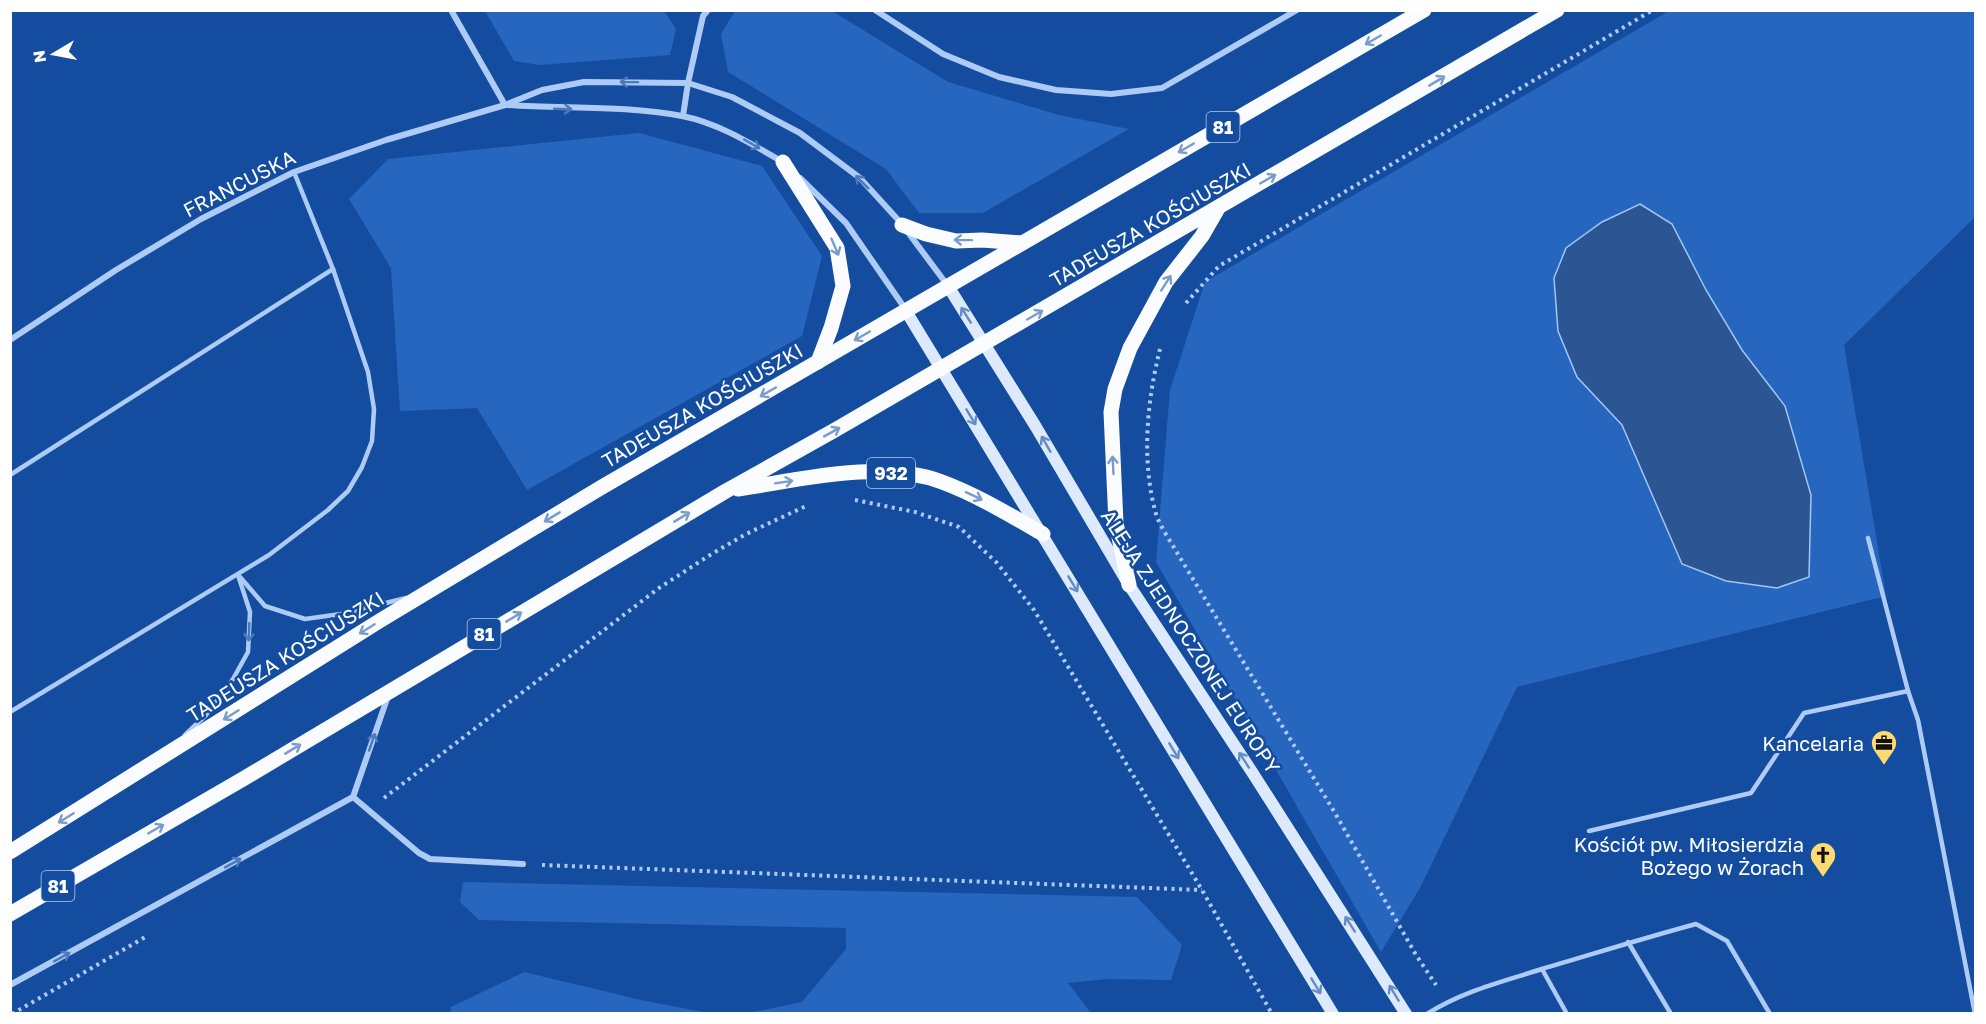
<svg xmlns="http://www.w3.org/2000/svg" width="1986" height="1024" font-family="'Golos Text',sans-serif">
	<rect width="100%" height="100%" fill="#144da0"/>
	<g fill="#2766be">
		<path d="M485 11H664L676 29 670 55 540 65 514 61Z"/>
		<path d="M735 11H832L948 82 1059 115 1129 129 983 213H919L886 169 728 72 721 34Z"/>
		<path d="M1669 11H1975V217L1844 345 1886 596 1517 687 1420 888 1381 952 1156 562 1170 390 1205 282Z"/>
		<path d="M639 133 762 166 822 256 802 336 527 490 477 408 400 411 391 268 349 199 388 159Z"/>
		<path d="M463 882 1137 897 1182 945 1171 980 1107 979 1068 983 1091 1013H749L802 1002 846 949V928L479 920 460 902Z"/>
		<path d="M524 972 641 1000 708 1013H450L451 1007Z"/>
	</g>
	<path fill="#2c5593" stroke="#a0c5f7" stroke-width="1.5" d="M1640 204 1672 224 1706 290 1742 350 1785 406 1811 495 1809 577 1777 588 1726 581 1682 564 1622 425 1577 377 1558 331 1554 278 1566 248 1602 222Z"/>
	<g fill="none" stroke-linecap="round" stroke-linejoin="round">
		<g stroke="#adcbf4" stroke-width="4" stroke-dasharray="3 4.5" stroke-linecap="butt">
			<path d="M1186 303 1219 266 1653 10"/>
			<path d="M1160 349C1147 401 1141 461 1156 514 1160 526 1169 539 1176 551L1335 813 1416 955 1436 985"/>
			<path d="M855 500 915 512 959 527 997 563 1034 610 1202 890 1272 1014"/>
			<path d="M384 798 659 588 710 555 746 534 806 506"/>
			<path d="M542 865 1202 890"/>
			<path d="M12 1014 147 936"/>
		</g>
		<g stroke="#adcbf4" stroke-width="4.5">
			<path d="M10 475 333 269"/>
			<path d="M240 577 265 606 305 619 341 614 406 598"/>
			<path d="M1908 691 1918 720 1975 1014"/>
			<path d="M10 712 269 555 328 510 348 491 362 467 372 441 374 409 368 372 333 269 294 172"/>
			<path d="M185 735 206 715 233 679 248 652 250 612 238 575"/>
			<path d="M1589 831 1751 793 1804 713 1908 691 1868 538"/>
			<path d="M1628 942 1671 1014"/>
			<path d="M1542 969 1567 1014"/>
			<path d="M1427 1014C1463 991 1502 982 1542 969 1593 954 1644 938 1696 924L1727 941 1770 1014"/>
		</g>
		<g stroke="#adcbf4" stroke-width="6">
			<path d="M451 10 505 105"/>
			<path d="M875 10 943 54 999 77 1056 90 1111 94 1162 88 1297 10"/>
			<path d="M508 105C566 109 625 105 682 116 718 123 750 143 781 161"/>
			<path d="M683 116 688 83 703 16 708 10"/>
			<path d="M800 178 846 223 906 310"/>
			<path d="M907 231 948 286"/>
			<path d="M10 340 116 270 201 219 294 172 386 140 505 105 542 90 584 82 688 83 732 97 800 133 860 178 901 223"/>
			<path d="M353 797 419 853 430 859 523 864"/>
			<path d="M10 985 353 797 388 696"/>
		</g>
		<g stroke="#ddeafd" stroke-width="12">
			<path d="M948 286 1036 427 1129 585 1252 772 1406 1014"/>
			<path d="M906 311 1333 1014"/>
		</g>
		<g stroke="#fafcff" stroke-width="15">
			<path d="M783 162 837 248 843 286 831 328 818 362"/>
			<path d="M902 225 926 234 956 241 982 240 1022 243"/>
			<path d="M738 489C800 480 880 459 942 482 977 495 1010 515 1043 534"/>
			<path d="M1129 585 1116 523 1111 412 1115 389 1130 348 1166 282 1202 236 1217 210"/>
			<path d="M10 852 381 620 602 487 1424 10"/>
			<path d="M10 914 243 779 726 491 835 430 1557 10"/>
		</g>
	</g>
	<defs><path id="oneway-shaft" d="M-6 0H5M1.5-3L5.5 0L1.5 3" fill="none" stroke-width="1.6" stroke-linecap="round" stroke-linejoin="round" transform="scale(1.5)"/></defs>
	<g stroke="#7b9ccb">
		<use href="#oneway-shaft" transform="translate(1373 40) rotate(150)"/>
		<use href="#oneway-shaft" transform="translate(1437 81) rotate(-31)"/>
		<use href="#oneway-shaft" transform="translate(1186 148) rotate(150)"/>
		<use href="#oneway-shaft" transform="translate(1268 179) rotate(-30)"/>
		<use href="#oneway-shaft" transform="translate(963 240) rotate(-179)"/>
		<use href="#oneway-shaft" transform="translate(835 247) rotate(67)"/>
		<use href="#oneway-shaft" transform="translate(1166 283) rotate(-57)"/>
		<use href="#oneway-shaft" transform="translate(1035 315) rotate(-30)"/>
		<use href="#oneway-shaft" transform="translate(862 336) rotate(150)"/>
		<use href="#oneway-shaft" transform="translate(768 392) rotate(150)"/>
		<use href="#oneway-shaft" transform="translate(832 432) rotate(-29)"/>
		<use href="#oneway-shaft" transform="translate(1113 465) rotate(-93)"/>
		<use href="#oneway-shaft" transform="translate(784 482) rotate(-9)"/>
		<use href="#oneway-shaft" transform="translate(974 496) rotate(25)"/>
		<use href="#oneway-shaft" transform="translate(552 517) rotate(149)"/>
		<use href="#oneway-shaft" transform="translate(682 517) rotate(-31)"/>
		<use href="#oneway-shaft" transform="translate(514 617) rotate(-31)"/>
		<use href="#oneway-shaft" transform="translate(367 629) rotate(148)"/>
		<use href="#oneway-shaft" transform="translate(231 715) rotate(148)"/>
		<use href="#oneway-shaft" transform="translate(293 749) rotate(-31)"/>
		<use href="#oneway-shaft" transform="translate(66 818) rotate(148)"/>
		<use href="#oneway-shaft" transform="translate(156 829) rotate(-30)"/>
	</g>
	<g stroke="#4a79bd">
		<use href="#oneway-shaft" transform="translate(629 82) rotate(-179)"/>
		<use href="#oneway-shaft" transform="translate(563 109) rotate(2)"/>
		<use href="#oneway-shaft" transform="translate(752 144) rotate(30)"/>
		<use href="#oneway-shaft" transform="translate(862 182) rotate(-135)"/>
		<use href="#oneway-shaft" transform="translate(249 632) rotate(92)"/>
		<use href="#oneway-shaft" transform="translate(372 742) rotate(-71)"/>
		<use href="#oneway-shaft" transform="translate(233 863) rotate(-29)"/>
		<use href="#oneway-shaft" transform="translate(62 957) rotate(-29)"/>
	</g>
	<g stroke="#648cc5">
		<use href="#oneway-shaft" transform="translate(966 315) rotate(-122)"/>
		<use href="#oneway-shaft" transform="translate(971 417) rotate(59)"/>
		<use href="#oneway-shaft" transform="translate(1046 444) rotate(-120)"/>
		<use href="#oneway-shaft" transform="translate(1073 584) rotate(59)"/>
		<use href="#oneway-shaft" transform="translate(1174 751) rotate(59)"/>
		<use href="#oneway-shaft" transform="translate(1244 760) rotate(-123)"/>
		<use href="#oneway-shaft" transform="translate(1350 924) rotate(-123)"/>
		<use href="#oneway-shaft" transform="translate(1316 986) rotate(59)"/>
		<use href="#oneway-shaft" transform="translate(1394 993) rotate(-121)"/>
	</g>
	<defs>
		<g id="office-pin" transform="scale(1.35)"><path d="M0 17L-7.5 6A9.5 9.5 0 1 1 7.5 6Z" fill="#ffda70" stroke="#144da0"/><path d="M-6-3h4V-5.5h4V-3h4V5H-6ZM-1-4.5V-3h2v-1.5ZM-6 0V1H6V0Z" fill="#111"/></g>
		<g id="church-pin" transform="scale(1.35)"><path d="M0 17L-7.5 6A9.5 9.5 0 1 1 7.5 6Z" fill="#ffda70" stroke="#144da0"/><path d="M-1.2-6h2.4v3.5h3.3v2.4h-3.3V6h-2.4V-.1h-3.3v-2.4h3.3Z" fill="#111"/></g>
	</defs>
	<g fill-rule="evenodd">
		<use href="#office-pin" x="1884" y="743"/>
		<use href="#church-pin" x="1823" y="855"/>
	</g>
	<g text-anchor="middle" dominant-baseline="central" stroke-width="5" stroke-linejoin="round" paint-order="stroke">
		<g fill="#144da0" stroke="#b8cae2" stroke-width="1.5">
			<rect x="1206.5" y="112" width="33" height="30" rx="4.5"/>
			<rect x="867" y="458" width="48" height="30" rx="4.5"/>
			<rect x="467.5" y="619" width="33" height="30" rx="4.5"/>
			<rect x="41.5" y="871" width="33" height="30" rx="4.5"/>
		</g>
		<g font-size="18" font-weight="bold" fill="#fff">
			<text x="1223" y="127">81</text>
			<text x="891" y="473">932</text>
			<text x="484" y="634">81</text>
			<text x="58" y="886">81</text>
		</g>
		<g font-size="20" fill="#fff" stroke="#144da0">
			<text transform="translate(239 183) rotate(-27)">FRANCUSKA</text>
			<text transform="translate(1150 224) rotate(-30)">TADEUSZA KOŚCIUSZKI</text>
			<text transform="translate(702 405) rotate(-30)">TADEUSZA KOŚCIUSZKI</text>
			<text transform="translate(1191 641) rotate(57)">ALEJA ZJEDNOCZONEJ EUROPY</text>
			<text transform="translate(285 656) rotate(-32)">TADEUSZA KOŚCIUSZKI</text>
		</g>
		<g font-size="20" fill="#fff" stroke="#144da0" text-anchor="end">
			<text x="1864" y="743">Kancelaria</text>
			<text x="1804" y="844">Kościół pw. Miłosierdzia<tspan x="1804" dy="23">Bożego w Żorach</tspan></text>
		</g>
	</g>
	<rect width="1986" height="1024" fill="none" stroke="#ffffff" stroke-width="24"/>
	<g transform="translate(54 54) rotate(260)" stroke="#144da0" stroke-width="4.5" paint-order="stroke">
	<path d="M0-4.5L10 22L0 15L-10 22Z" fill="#ffffff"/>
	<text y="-9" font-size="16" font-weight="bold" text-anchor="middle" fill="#ffffff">N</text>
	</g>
</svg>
